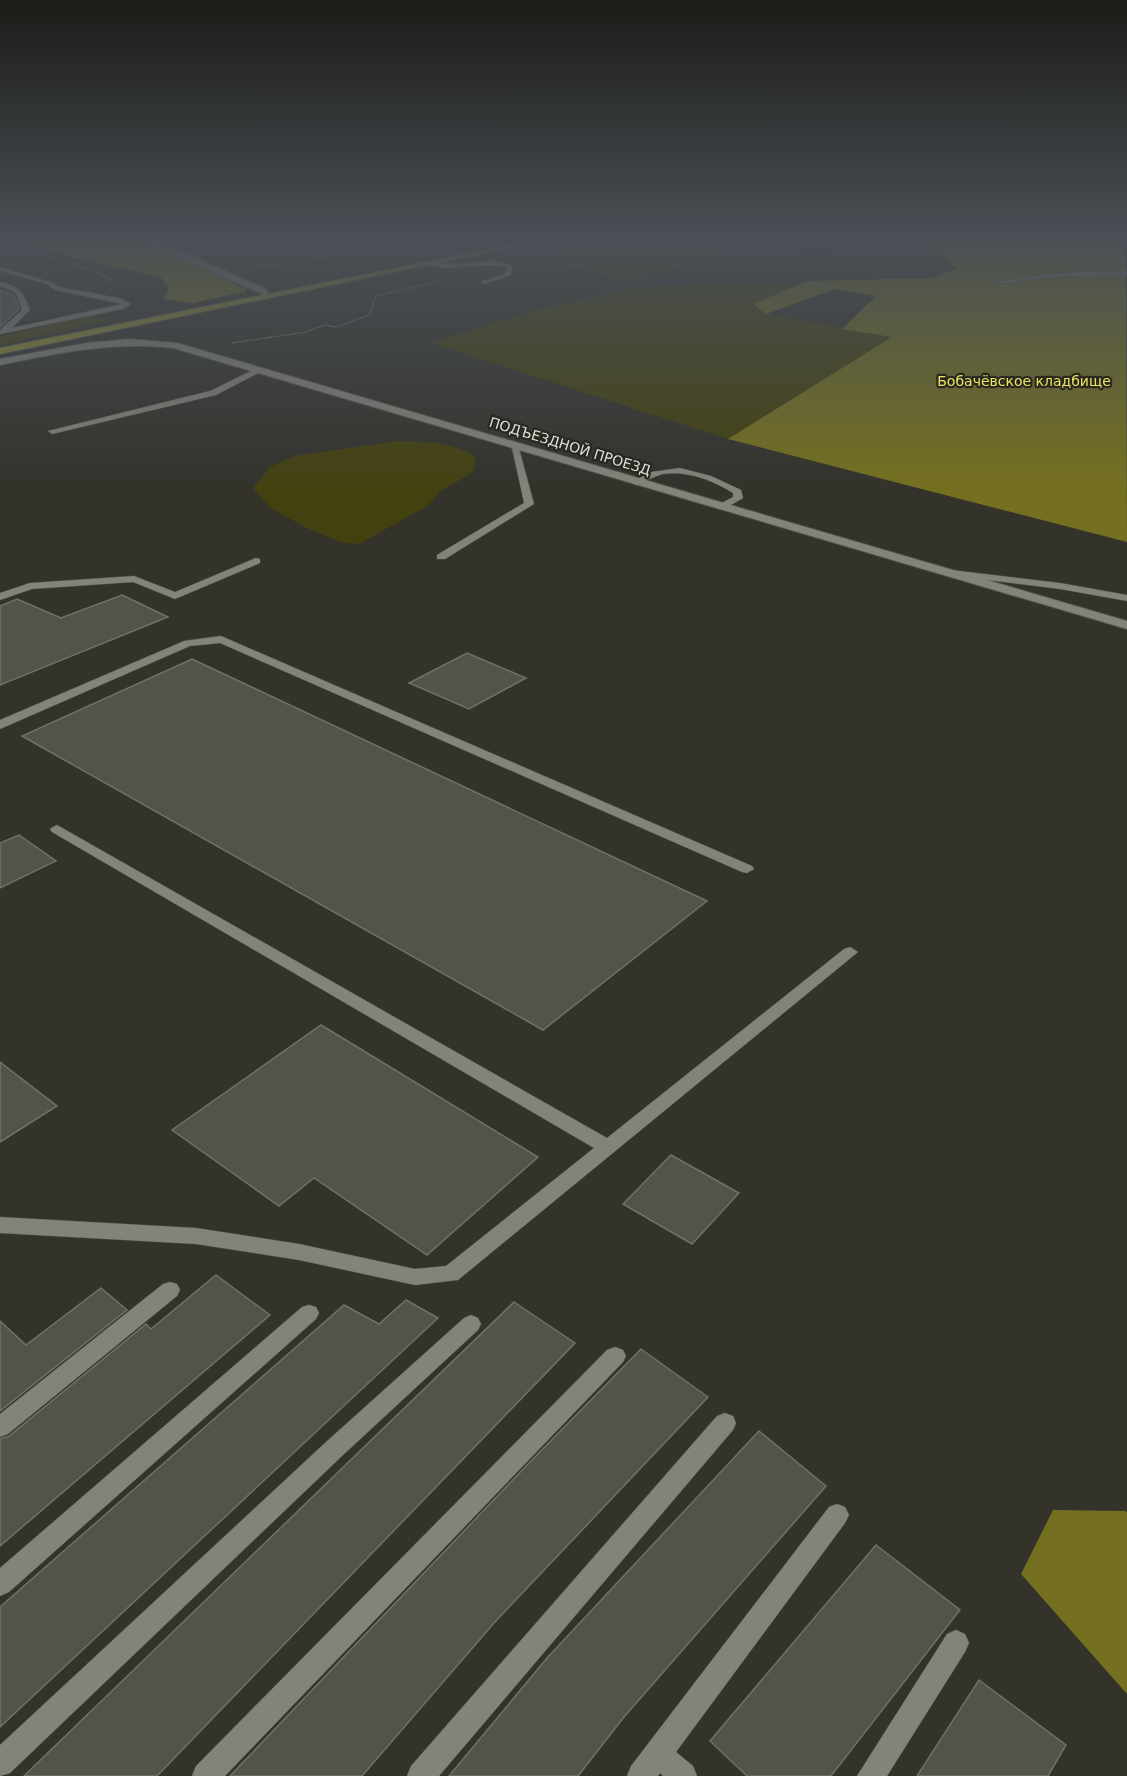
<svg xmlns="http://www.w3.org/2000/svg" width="1127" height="1776" font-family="'DejaVu Sans',sans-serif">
	<rect width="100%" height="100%" fill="#33332c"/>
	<g fill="#444111">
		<path d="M606 240H681L730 253 630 281 545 261Z"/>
		<path d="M808 281 754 305 766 314 893 337 728 439 431 343 545 307 650 286Z"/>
		<path d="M95 315 107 321 0 345V336Z"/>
		<path d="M398 441C424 442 455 441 476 458L473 472 441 491 427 506 359 544 340 542 311 530 270 508 253 488 270 467 294 456Z"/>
	</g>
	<g fill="#757020">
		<path d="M0 240H133L151 244 247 289 244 292 193 303 164 299 169 287 160 277Z"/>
		<path d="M921 240H1126L1127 542 728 439 892 337 842 329 876 296 835 289 766 314 753 304 808 281 932 278 957 268Z"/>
		<path d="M1053 1510 1125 1511 1127 1512V1694L1021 1574Z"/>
	</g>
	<path fill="#211f00" d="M805 240 861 241 869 243 835 247 812 253 802 247Z"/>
	<g fill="#53534b" stroke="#717169" stroke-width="1.5">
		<path d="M0 290 14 295 19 309 0 327Z"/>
		<path d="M122 595 168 617 0 685V606L17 599 61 618Z"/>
		<path d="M467 653 526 678 469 709 409 683Z"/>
		<path d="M192 659 707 901 543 1030 22 736Z"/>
		<path d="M19 835 56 861 0 888V843Z"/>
		<path d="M321 1025 538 1157 427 1255 314 1178 279 1206 172 1130Z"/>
		<path d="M0 1062 57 1106 0 1142Z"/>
		<path d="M671 1155 739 1193 692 1244 623 1204Z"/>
		<path d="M216 1275 270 1315 0 1546V1439L9 1436 146 1324 151 1329Z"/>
		<path d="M101 1288 127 1310 0 1411V1321L26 1345Z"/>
		<path d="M406 1300 438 1318 0 1727V1607L344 1305 379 1324Z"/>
		<path d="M514 1302 575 1343 157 1776H24Z"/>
		<path d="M641 1349 708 1397 494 1623 362 1776H230L529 1463Z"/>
		<path d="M759 1431 826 1486 624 1717 578 1776H449L547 1658Z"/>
		<path d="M876 1545 960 1610 831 1776H747L710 1741Z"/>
		<path d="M979 1680 1066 1745 1048 1776H917Z"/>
	</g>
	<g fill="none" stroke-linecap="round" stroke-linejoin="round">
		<g stroke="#52524b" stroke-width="1">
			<g id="lane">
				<path d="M451 240H463L437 246 434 244Z"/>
				<path d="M481 240H490L512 247 509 249Z"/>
				<path d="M495 260 513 266 511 275 484 284 482 281 505 274 507 268C481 260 449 275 424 263L427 261 459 264Z"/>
				<path d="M0 267 51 282 59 287 119 298 131 304 123 309 0 334V330L22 310 16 293 0 286V282C18 285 24 293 30 310L12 328 122 304 55 290 47 284 0 271Z"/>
				<path d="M1127 271V275L1055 277 997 284 994 282 1055 273Z"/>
				<path d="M255 369 262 371 216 395 52 434 48 431 210 391Z"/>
				<path d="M511 443 518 445 534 504 445 559H437V555L524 503Z"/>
				<path d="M680 468 711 476 741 490 743 498 724 509H718V505L733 497V493C715 481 686 470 663 474 654 476 645 482 636 485L631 482 652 472Z"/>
				<path d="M256 558 260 559V563L175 599 133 582 32 589 0 600V593L30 583 134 576 175 592Z"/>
				<path d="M951 570 1060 583 1127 595V601L1060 589 947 575 946 573Z"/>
				<path d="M221 636 752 866 754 869 747 873 742 872 220 643 190 646 0 729V720L184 641Z"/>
				<path d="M57 825 607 1138 844 949 850 947 858 952 458 1280 415 1285 299 1260 196 1244 0 1233V1217L196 1228 299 1244 415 1269 446 1266 594 1148 52 832 50 829Z"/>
				<path d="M170 1282 177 1284 180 1290 177 1296 8 1434 0 1437V1414L163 1284Z"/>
				<path d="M309 1305 316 1307 319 1313 316 1319 9 1592 0 1596V1568L302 1307Z"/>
				<path d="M471 1315 478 1318 481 1324 478 1330 342 1456 10 1773 0 1776V1745L326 1442 464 1318Z"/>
				<path d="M615 1347 623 1350 626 1356 623 1362 225 1776H192L196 1766 607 1350Z"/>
				<path d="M725 1413 733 1416 736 1423 733 1430 439 1776H407L411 1766 717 1416Z"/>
				<path d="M837 1504 845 1507 849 1515 845 1523 676 1752 693 1766 697 1776H663L660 1773 658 1776H627L631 1766 829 1507Z"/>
				<path d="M956 1630 965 1634 969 1643 965 1652 887 1776H857L947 1634Z"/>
			</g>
		</g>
		<g stroke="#52524b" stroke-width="2">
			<g id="street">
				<path d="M138 240 158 241 266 289 270 296 263 298 260 293Z"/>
				<path d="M129 339 177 343 1127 621V629L173 348C114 341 58 353 0 365V359L86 343Z"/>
			</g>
		</g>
		<g stroke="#52524b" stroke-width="2">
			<path id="primary" d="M535 240H549L0 354V348Z"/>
		</g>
		<g stroke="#8a8a84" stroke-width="1.5" stroke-dasharray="1.5 1.5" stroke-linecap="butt">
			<path d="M307 240 319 256"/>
			<path d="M375 240 381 250"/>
			<path d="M0 242 69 262 114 280 109 281"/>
			<path d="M215 250 272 240"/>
			<path d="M252 268 352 252 405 250"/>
			<path d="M232 343 306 332 324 325 337 327 369 315 376 296 436 282"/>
		</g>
		<use href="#lane" fill="#83837b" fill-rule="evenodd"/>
		<use href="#street" fill="#83837b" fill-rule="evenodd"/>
		<use href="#primary" fill="#918c32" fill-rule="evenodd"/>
	</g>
	<linearGradient id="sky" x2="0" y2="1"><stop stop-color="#1c1c18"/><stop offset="0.49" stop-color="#4a5056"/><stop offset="1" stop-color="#4a5056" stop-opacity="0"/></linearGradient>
	<rect width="1127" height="488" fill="url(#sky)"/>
	<g text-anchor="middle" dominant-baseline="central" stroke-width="4.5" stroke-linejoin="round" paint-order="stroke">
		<g font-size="14" fill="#ece45d" stroke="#292922">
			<text x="1024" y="381">Бобачёвское кладбище</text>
		</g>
		<g font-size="14" fill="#dfdfda" stroke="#292922">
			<text transform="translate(570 446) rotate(17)">ПОДЪЕЗДНОЙ ПРОЕЗД</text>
		</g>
	</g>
</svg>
